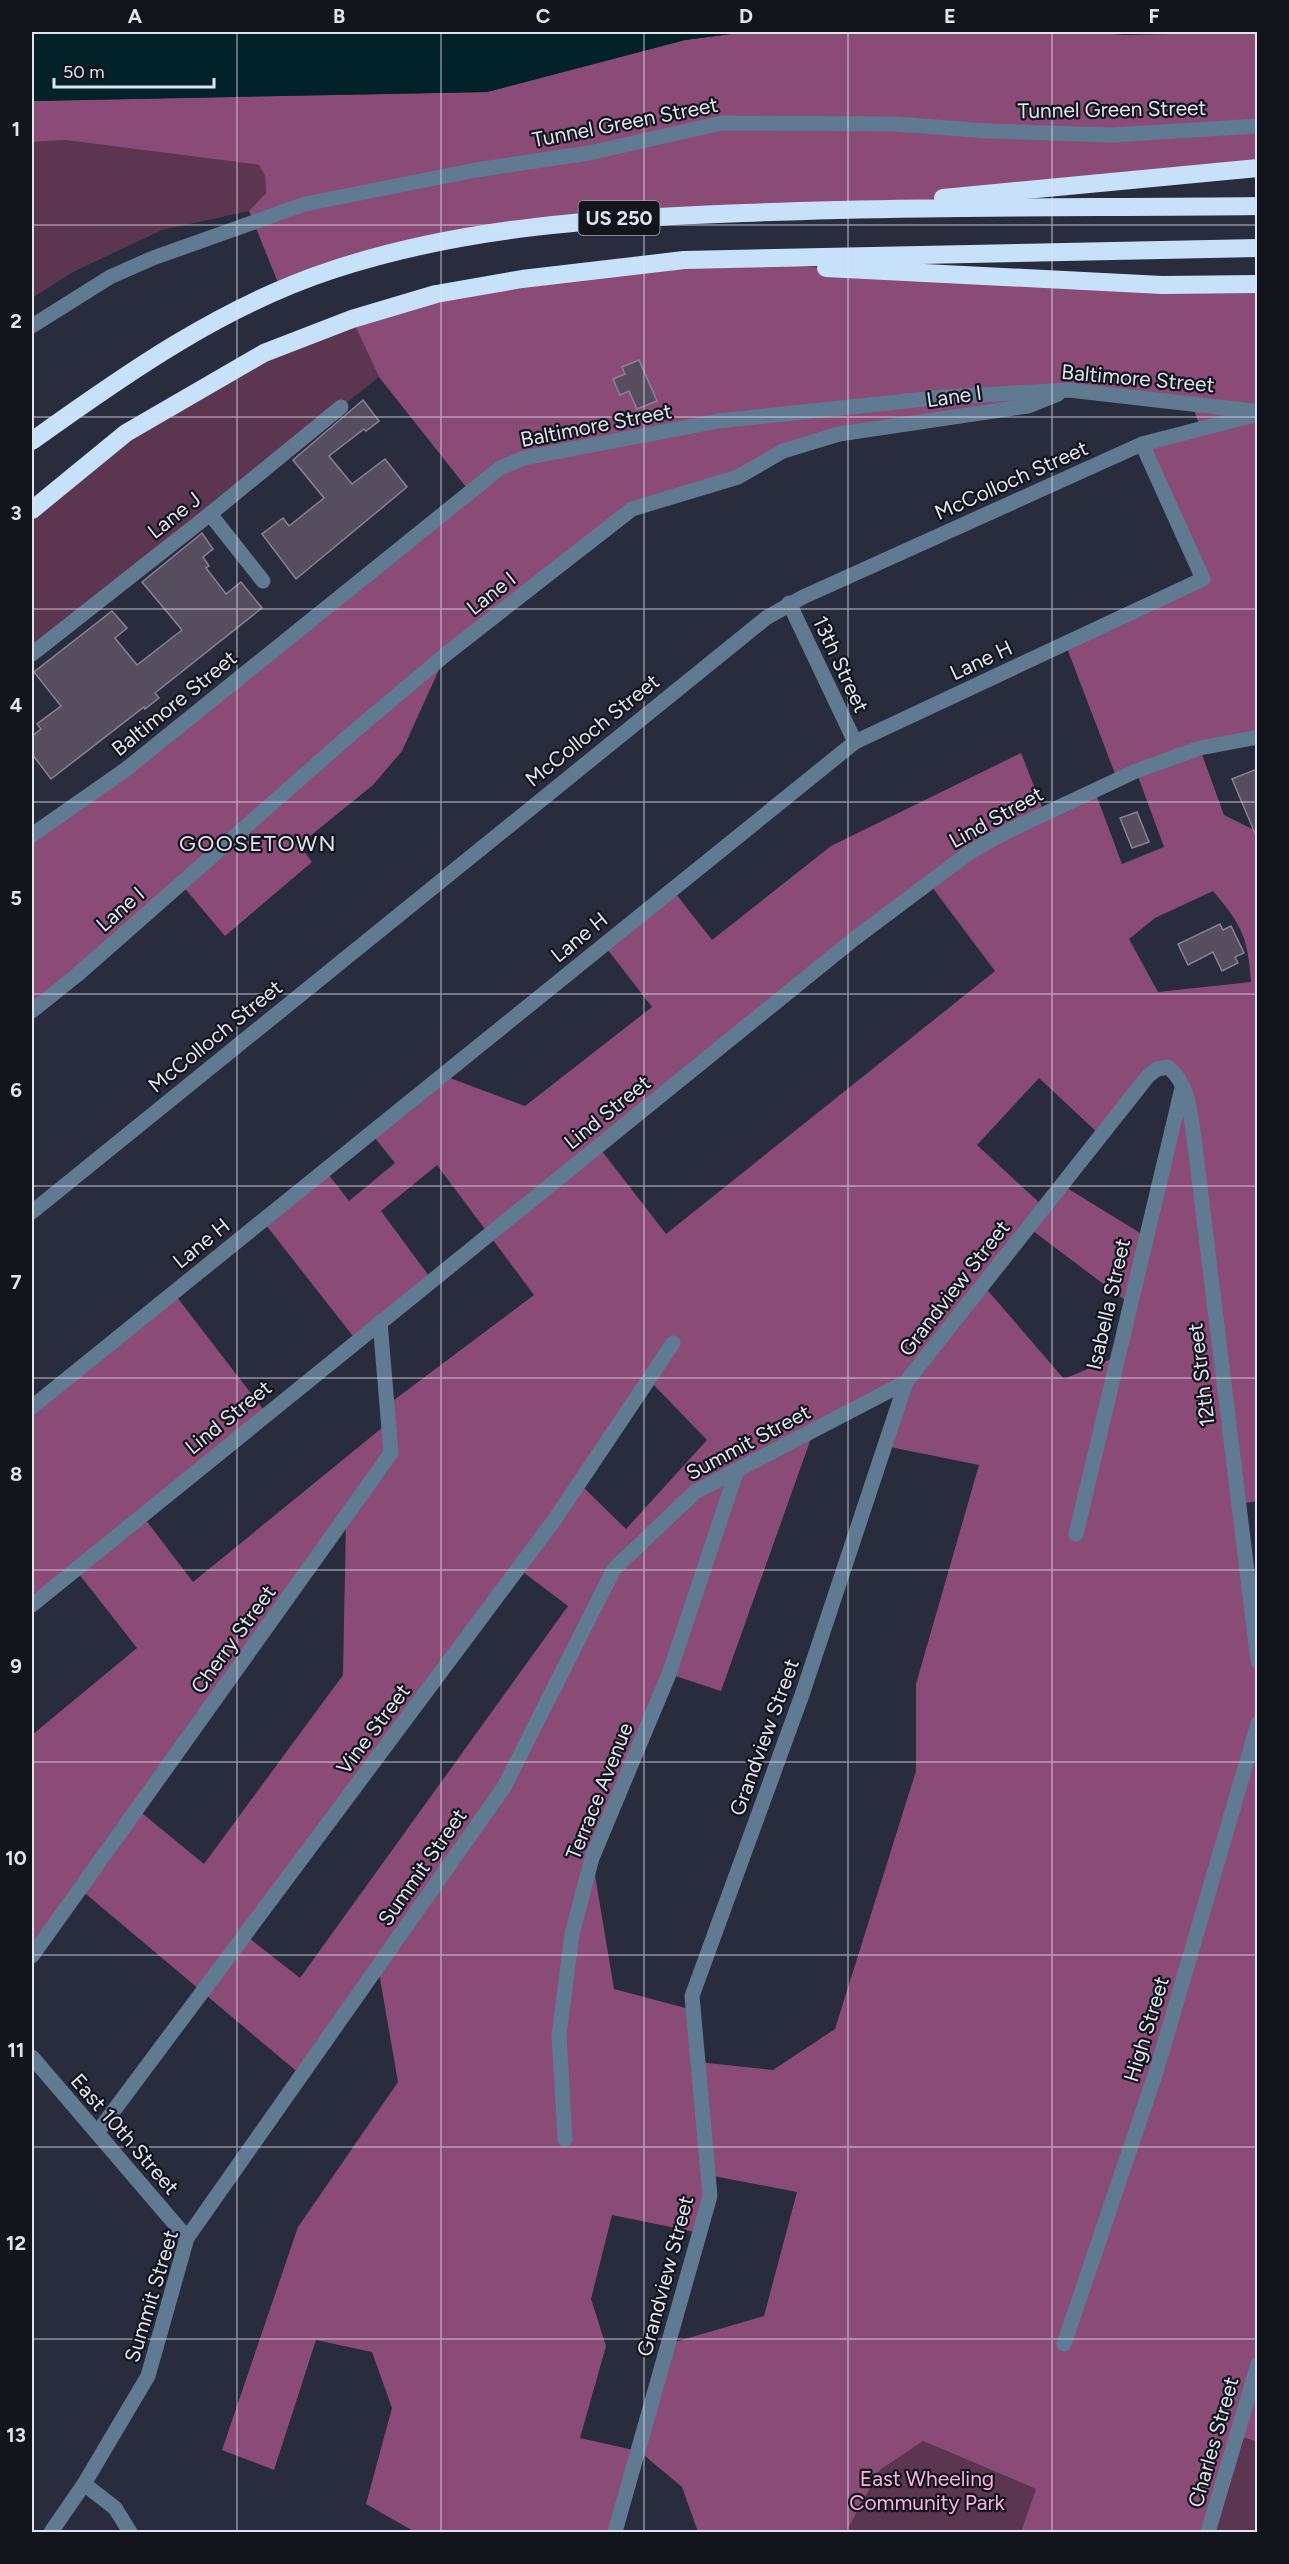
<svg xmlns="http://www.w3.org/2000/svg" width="1289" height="2564" font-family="Figtree,sans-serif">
	<rect width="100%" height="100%" fill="#282c3d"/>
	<g fill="#5c3650">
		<path d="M65 140 259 165 265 176 266 193 249 211 162 230 73 272 32 298V142Z"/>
		<path d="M352 319 379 377 32 654V515L178 401Z"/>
		<path d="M1237 2436 1257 2442V2532H1208Z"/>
		<path d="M923 2441 1085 2510 1080 2532H846L880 2470Z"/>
	</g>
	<g fill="#8b4b77" fill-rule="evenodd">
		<path d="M746 32H1085L1125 35 1257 32V168L825 209 509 228 281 290 249 211 266 193 265 176 259 165 65 140 32 142V101L487 92 685 40Z"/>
		<path d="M684 260 1043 280 1257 284V737L1200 749 1224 815 1258 832V1501L1238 1504 1248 1588 1258 1587V2442L1238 2436 1208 2532H1021L1036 2489 923 2441 880 2470 846 2532H698L682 2487 639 2451 615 2532H415L366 2504 392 2408 372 2352 316 2340 274 2470 222 2450 298 2227 398 2082 378 1967 301 2075 80 1889 32 1956V1735L137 1648 75 1569 32 1605V1407L173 1292 266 1413 142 1515 193 1582 388 1423 386 1406 534 1295 437 1165 381 1211 432 1280 356 1340 262 1220 325 1170 349 1201 395 1163 371 1133 442 1075 525 1106 652 1007 604 945 672 889 712 940 831 846 1021 753 1044 812 1094 789 1122 864 1164 847 1136 771 1117 779 1065 643 1203 579 1142 444 1200 427 1192 404 1069 390 1028 406 839 434 738 477 632 509 443 661 402 751 373 785 299 845 312 862 225 936 181 884 32 1011V835L470 492 379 377 352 319 436 294ZM929 883 995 971 666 1234 598 1146ZM1213 891C1242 925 1248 938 1251 982L1158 992 1129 939 1155 918ZM1157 1069 1183 1085 1145 1236 1062 1185 1044 1207 977 1145 1039 1078 1101 1136ZM1029 1228 1130 1304 1118 1356 1064 1379 983 1285ZM649 1380 707 1440 626 1529 579 1483ZM906 1383 885 1446 979 1465 916 1684V1771L835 2029 773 2070 698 2062 693 2010 614 1989 592 1857 669 1674 721 1691 814 1430ZM346 1518 343 1675 204 1864 137 1809ZM519 1569 568 1606 300 1978 245 1935ZM708 2175 797 2192 764 2316 668 2344 638 2451 580 2438 606 2346 591 2299 612 2215 700 2233Z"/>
	</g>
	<path fill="#002228" d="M32 32H746L685 40 487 92 32 101Z"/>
	<g fill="#564d5f" stroke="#8b8195" stroke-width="1.5">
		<path d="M639 360 657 401 637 409 629 391 620 395 613 379 625 374 622 367Z"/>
		<path d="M363 400 379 421 366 431 364 429 329 456 352 484 385 459 407 487 296 579 262 534 283 518 289 526 324 498 293 460Z"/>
		<path d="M202 533 213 549 203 557 209 566 206 568 226 594 241 582 262 608 155 693 159 698 145 709 144 707 51 779 32 754V736L41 729 37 724 61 706 34 672 112 611 127 628 115 638 137 665 182 630 142 582Z"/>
		<path d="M1257 769V838L1232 779Z"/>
		<path d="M1137 812 1149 842 1132 848 1120 818Z"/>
		<path d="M1220 924 1223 930 1231 926 1244 953 1235 957 1238 963 1222 971 1213 952 1188 965 1178 944Z"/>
	</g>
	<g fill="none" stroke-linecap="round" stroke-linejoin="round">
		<g stroke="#5f7a91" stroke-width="15">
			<path d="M32 326 110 277 153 258 305 204 476 170 589 153 722 123 895 124 988 131 1112 135 1258 126"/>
			<path d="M210 514 263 581"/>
			<path d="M789 603 855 742"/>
			<path d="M32 654 210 514 341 407"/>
			<path d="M32 835 125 770 500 468 524 458 719 421 944 397 1069 390 1253 411"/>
			<path d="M32 1011 77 975 351 734 445 655 632 509 738 477 783 451 839 434 1028 406 1058 394"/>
			<path d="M32 1212 766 618 803 597 1142 444 1258 414"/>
			<path d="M32 1407 855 742 1203 579 1142 444"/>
			<path d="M1076 1534 1182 1088"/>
			<path d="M32 1605 854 939 970 852 1006 832 1136 771 1200 748 1258 737"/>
			<path d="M32 1956 391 1453 380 1322"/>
			<path d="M32 2057 187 2238"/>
			<path d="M97 2133 555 1519 673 1343"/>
			<path d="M565 2139 559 2035 572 1934 592 1858 669 1674 737 1470"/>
			<path d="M1064 2344 1157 2069 1258 1723"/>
			<path d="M84 2484 115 2508 130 2532"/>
			<path d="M51 2532 84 2484 148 2376 187 2238 504 1787 614 1569 695 1492 906 1382"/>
			<path d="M615 2532 710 2196 692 1996 802 1695 906 1382 1148 1076 1157 1069 1168 1067C1190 1084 1191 1119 1195 1146L1258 1661"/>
			<path d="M1208 2532 1258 2364"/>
		</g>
		<g stroke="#c7e1f8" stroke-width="18">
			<path d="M943 198 1258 168"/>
			<path d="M826 268 1162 285 1258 284"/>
			<path d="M32 441C124 375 222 306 332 270 465 226 605 218 744 213 915 206 1086 208 1258 206"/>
			<path d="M32 510 126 433 264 353 352 319 436 294 522 279 684 260 1258 248"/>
		</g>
	</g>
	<path fill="none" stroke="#e1e4ef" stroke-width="1.5" stroke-opacity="0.55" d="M237 32V2532M441 32V2532M644 32V2532M848 32V2532M1052 32V2532M32 225H1258M32 417H1258M32 609H1258M32 802H1258M32 994H1258M32 1186H1258M32 1378H1258M32 1570H1258M32 1762H1258M32 1955H1258M32 2147H1258M32 2339H1258"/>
	<g text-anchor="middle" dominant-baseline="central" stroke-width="4.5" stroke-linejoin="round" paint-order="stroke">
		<rect fill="#13151d" stroke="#a3a6b0" stroke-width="1.5" x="578.5" y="201" width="81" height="34" rx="4.5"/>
		<g font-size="20" font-weight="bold" fill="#e1e4ef">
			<text x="619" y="218">US 250</text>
		</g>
		<g font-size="21" fill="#e1e4ef" stroke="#13151d">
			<text transform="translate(1112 109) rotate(-1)">Tunnel Green Street</text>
			<text transform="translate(625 122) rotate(-11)">Tunnel Green Street</text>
			<text transform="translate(1138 378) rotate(5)">Baltimore Street</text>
			<text transform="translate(954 396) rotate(-8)">Lane I</text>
			<text transform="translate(596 425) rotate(-11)">Baltimore Street</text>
			<text transform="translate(1011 480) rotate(-24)">McColloch Street</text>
			<text transform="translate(174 515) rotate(-38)">Lane J</text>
			<text transform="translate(491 593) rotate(-38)">Lane I</text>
			<text transform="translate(981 660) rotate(-25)">Lane H</text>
			<text transform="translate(841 664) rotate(65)">13th Street</text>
			<text transform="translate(174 703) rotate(-39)">Baltimore Street</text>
			<text transform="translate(592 730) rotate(-39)">McColloch Street</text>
			<text transform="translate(996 817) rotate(-29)">Lind Street</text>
			<text transform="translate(120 909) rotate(-41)">Lane I</text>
			<text transform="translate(579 937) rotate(-39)">Lane H</text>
			<text transform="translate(215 1036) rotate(-39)">McColloch Street</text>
			<text transform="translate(607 1112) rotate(-39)">Lind Street</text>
			<text transform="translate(201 1243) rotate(-39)">Lane H</text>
			<text transform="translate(954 1288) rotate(-52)">Grandview Street</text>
			<text transform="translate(1108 1304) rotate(-77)">Isabella Street</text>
			<text transform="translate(1201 1375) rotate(-97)">12th Street</text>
			<text transform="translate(228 1417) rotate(-39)">Lind Street</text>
			<text transform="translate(748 1442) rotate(-28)">Summit Street</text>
			<text transform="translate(233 1639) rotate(-54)">Cherry Street</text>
			<text transform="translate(373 1729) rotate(-53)">Vine Street</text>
			<text transform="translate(764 1737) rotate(-70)">Grandview Street</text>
			<text transform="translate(599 1791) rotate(-68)">Terrace Avenue</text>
			<text transform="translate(422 1867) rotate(-55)">Summit Street</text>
			<text transform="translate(1146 2029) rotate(-73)">High Street</text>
			<text transform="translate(125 2134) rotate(49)">East 10th Street</text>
			<text transform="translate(665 2276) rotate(-75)">Grandview Street</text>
			<text transform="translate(151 2296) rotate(-73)">Summit Street</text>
			<text transform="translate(1213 2442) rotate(-74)">Charles Street</text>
		</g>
		<g font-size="21" fill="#fcb1e2" stroke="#13151d">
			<text x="927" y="2478">East Wheeling<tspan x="927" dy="24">Community Park</tspan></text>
		</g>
		<g font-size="22" letter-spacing="1.5" fill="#e1e4ef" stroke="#13151d">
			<text x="258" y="843">GOOSETOWN</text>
		</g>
	</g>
	<rect width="1289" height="2564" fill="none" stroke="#13151d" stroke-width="66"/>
	<path d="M54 78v9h160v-9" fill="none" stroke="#e1e4ef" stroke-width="3"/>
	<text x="63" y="78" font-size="18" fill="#e1e4ef" stroke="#13151d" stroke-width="4.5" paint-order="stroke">50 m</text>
	<rect x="33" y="33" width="1223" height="2498" fill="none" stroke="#e1e4ef" stroke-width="2"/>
	<g font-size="20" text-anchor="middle" font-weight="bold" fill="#e1e4ef">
		<text x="135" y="23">A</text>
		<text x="339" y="23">B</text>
		<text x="543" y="23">C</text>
		<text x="746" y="23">D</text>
		<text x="950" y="23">E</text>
		<text x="1154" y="23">F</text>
		<text x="16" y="136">1</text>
		<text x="16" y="328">2</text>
		<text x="16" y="520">3</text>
		<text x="16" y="712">4</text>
		<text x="16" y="905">5</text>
		<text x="16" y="1097">6</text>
		<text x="16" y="1289">7</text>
		<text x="16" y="1481">8</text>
		<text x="16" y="1673">9</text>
		<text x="16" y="1865">10</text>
		<text x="16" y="2057">11</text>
		<text x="16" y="2250">12</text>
		<text x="16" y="2442">13</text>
	</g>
</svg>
